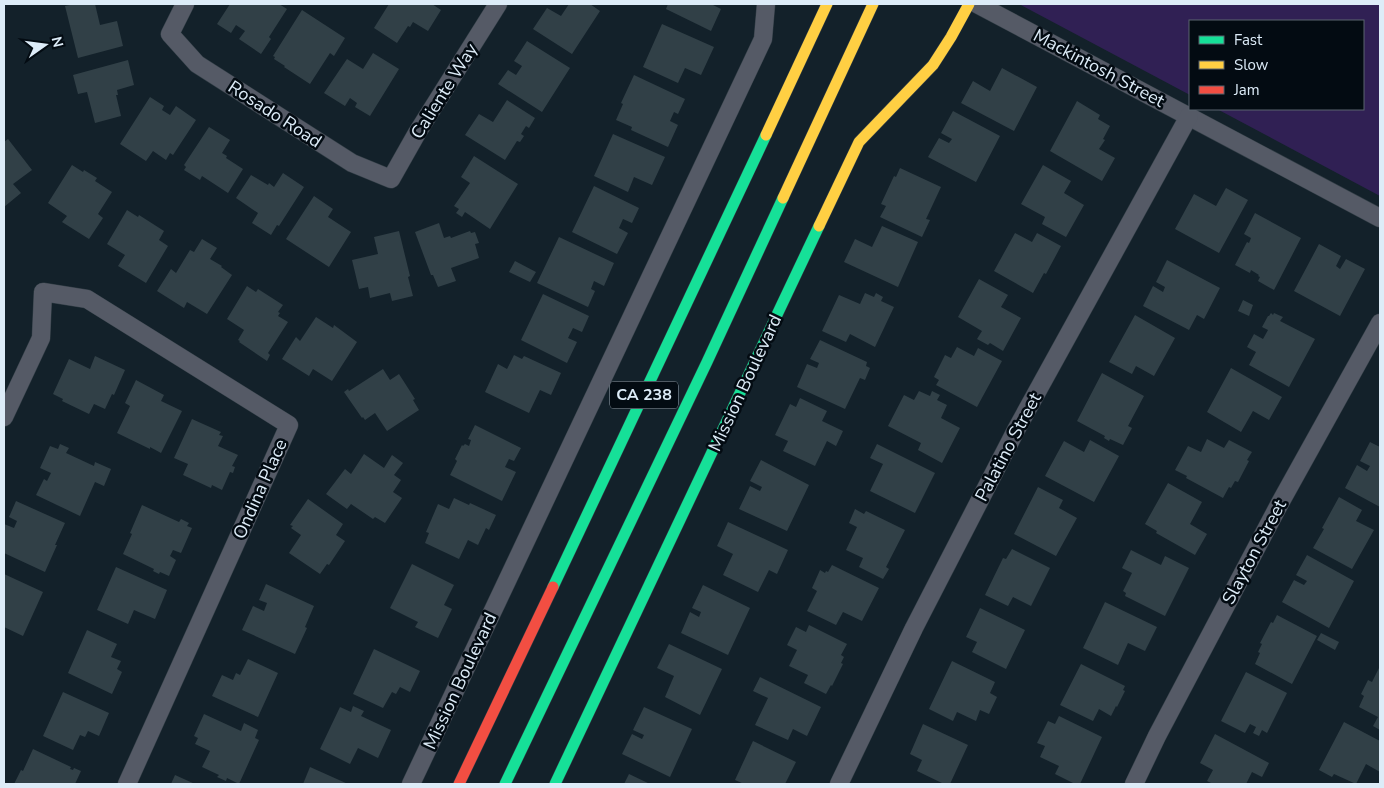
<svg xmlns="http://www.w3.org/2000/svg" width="1384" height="788" font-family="'Nunito Sans',sans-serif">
	<rect width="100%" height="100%" fill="#13212a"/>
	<path fill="#302054" d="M1019 4H1380V196L1217 109H1363V21H1190V95Z"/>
	<g fill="#314047">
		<path d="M75 4H95L100 25 117 21 123 46 78 58 65 6Z"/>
		<path d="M230 4H279L287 9 269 37 271 39 261 54 239 39 245 31 236 25 231 33 217 24Z"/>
		<path d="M389 4H432L441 10 428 31 413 22 410 27 408 26 397 43 374 28Z"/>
		<path d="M569 4H590L600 11 572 54 533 29 547 8 561 16Z"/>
		<path d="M668 4H713V5L721 9 711 31 666 9Z"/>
		<path d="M302 10 345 38 334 56 330 53 310 84 284 67 285 66 274 59 275 57 273 56Z"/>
		<path d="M662 24 714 47 701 75 685 68 678 83 643 67Z"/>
		<path d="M527 41 570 68 542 112 498 84 508 70 516 75 522 66 514 61Z"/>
		<path d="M373 53 399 69 370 116 355 107 357 103 350 98 345 106 324 93 347 59 363 69Z"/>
		<path d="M128 60 134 85 117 90 118 95H116L121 116 95 123 87 92 78 94 73 75Z"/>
		<path d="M1002 68 1037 87 1014 131 961 103 973 81 990 91Z"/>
		<path d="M634 75 685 99 678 114 674 112 670 121 678 125 668 147 631 130 632 127 616 120 623 104 621 103Z"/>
		<path d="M150 97 164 106 162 110 170 115 176 106 196 120 173 155 170 153 166 160 153 151 146 161 120 144Z"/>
		<path d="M507 100 535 118 529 128 526 126 521 134 524 136 520 142 517 141 505 160 465 135 479 114 493 122Z"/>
		<path d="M1077 101 1100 115 1098 119 1110 126 1103 139 1105 140 1099 149 1115 158 1102 181 1050 151Z"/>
		<path d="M953 111 1000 136 976 182 928 157 939 138 949 143 952 139 941 133Z"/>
		<path d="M209 127 230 140 222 153 227 156 226 158 243 169 228 193 202 176 200 180 184 170 186 167 184 165Z"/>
		<path d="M613 134 665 157 652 185 634 177 628 192 594 176Z"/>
		<path d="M8 139 32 170 13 184 21 193 4 207V142Z"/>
		<path d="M474 156 518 184 490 229 465 212 462 217 456 213 459 209 454 206 470 183 461 177Z"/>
		<path d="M72 165 83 172 84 170 97 178 95 181 112 192 98 214 103 218 89 239 62 222 67 216 48 203Z"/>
		<path d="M1043 165 1071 181 1064 193 1084 205 1066 237 1042 224 1045 217 1021 204Z"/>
		<path d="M900 168 941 187 926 219 930 220 922 237 880 217 886 206 881 204 894 176 896 177Z"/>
		<path d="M283 173 304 187 279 226 277 225 271 235 252 223 258 213 236 198 251 175 268 185 269 183 274 187Z"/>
		<path d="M594 186 639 208 632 223 623 219 619 228 628 233 617 254 572 232Z"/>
		<path d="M1226 188 1248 200 1219 253 1175 229 1194 194 1216 206Z"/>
		<path d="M314 196 333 209 328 217 351 232 329 267 286 239Z"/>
		<path d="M127 210 138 217 139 215 164 231 159 240 168 246 146 283 118 266 125 255 107 244Z"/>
		<path d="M1255 213 1301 238 1274 290 1258 281 1260 277 1258 276 1259 275 1251 270 1250 273 1235 265 1247 242 1249 243 1251 238 1244 234Z"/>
		<path d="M439 223 444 238 450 236 451 238 470 231 471 233 475 232 479 243 475 244 479 258 451 268 456 281 438 287 433 275H431L415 232Z"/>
		<path d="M882 226 918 242 898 287 844 262 855 239 872 247Z"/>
		<path d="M399 231 410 276 408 277 413 296 392 301 390 293 370 298 368 287 359 289 352 260 378 254 374 237Z"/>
		<path d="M1015 233 1032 242 1037 233 1061 246 1046 274 1044 273 1033 293 994 271Z"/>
		<path d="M559 237 614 263 604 286 594 281 591 289 595 291 588 307 537 283Z"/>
		<path d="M202 239 217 248 210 259 222 266 221 267 232 275 207 314 187 302 184 308 157 291 171 269 176 273 190 250 194 252Z"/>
		<path d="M1319 244 1341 256 1336 266 1340 269 1346 259 1365 269 1340 316 1294 291Z"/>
		<path d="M1167 260 1220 288 1204 319 1197 315 1189 330 1143 306 1153 286 1163 292 1165 287 1156 282Z"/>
		<path d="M515 261 536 272 530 282 509 272Z"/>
		<path d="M979 279 1008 295 1001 307 1021 318 1003 351 990 343 988 345 977 339 982 331 958 317Z"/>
		<path d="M247 286 256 292 258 289 283 305 278 312 280 313 278 316 288 322 268 353 270 355 267 361 239 342 240 341 238 340 244 330 227 319Z"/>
		<path d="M865 293 874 297 876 293 883 297 881 301 894 307 875 347 850 334 846 342 822 331 839 295 860 304Z"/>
		<path d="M543 294 589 316 582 332 573 328 568 338 577 342 567 363 521 340Z"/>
		<path d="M1243 300 1253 305 1249 316 1238 311Z"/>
		<path d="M1271 313 1273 315 1274 313 1283 317 1280 321 1315 339 1289 387 1249 365 1256 352 1247 347 1254 334 1263 339 1268 330 1262 327 1268 316H1269Z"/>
		<path d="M1135 315 1175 338 1154 376 1136 366 1132 374 1109 362Z"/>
		<path d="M316 317 333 328 334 325 357 342 332 381 313 369 309 376 282 359 296 337 300 341Z"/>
		<path d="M820 340 867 362 866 366 870 368 865 380 860 378 845 409 797 387 807 364 817 368 819 363 810 359Z"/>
		<path d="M957 347 974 356 978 348 1002 361 977 407 936 385 939 380 934 377 945 355 951 358Z"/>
		<path d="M514 355 522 359 524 356 561 373 551 395 540 390 529 413 485 392 498 364 507 369Z"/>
		<path d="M95 356 125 370 114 395 112 394 105 409 94 404 89 414 62 401 63 399 53 394 69 359 90 369Z"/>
		<path d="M1231 368 1282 397 1269 420 1253 411 1241 432 1207 412Z"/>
		<path d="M383 369 390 380 399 374 415 399 413 400 419 410 387 431 375 413 365 420 363 417 362 418 344 392 348 389 349 391Z"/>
		<path d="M1102 373 1144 396 1128 426 1132 428 1123 445 1110 439 1109 441 1104 438 1105 436 1077 421Z"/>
		<path d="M136 380 164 395 161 401 182 411 161 453 150 447V449L117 433 130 406 125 403Z"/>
		<path d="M919 391 930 396 932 391 940 395 937 400 947 405 941 418 960 428 942 463 918 450 921 443 888 426 904 395 914 400Z"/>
		<path d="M800 398 827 411 822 421 843 431 836 446 827 441 815 466 783 451 788 441 775 435 790 404 796 407Z"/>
		<path d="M192 419 221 432 219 435 223 436 218 446 238 455 232 466 235 467 233 473 230 472 222 490 212 485 211 488 183 475 188 464 174 458Z"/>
		<path d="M475 425 521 448 514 461 509 459 505 467 516 472 502 501 450 475 457 461 455 459 462 445 463 446 465 444 469 446 471 440 468 439Z"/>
		<path d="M1207 439 1224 448 1229 440 1252 452 1247 460 1249 461 1238 482 1235 481 1231 488 1229 487 1223 498 1186 478 1187 476 1175 470 1188 446 1201 452Z"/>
		<path d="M1090 440 1119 456 1094 502 1045 476 1064 441 1084 452Z"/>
		<path d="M1370 442 1380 447V507L1345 488 1357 465 1367 471 1370 466 1360 461Z"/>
		<path d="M60 444 69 448 66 453 94 466 95 462 111 469 104 486 95 482 80 516 36 495 44 479 47 481 51 473 40 468 50 446 58 449Z"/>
		<path d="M877 444 935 473 915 513 870 491 883 464 870 458Z"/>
		<path d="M364 454 384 468 392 455 403 463 394 475 401 480 393 492 402 498 385 523 375 517 373 519 351 504 347 509 326 494 345 469 351 474Z"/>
		<path d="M761 460 809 485 787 531 739 509 750 486 760 491 762 487 750 481Z"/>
		<path d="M1168 483 1202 502 1190 524 1207 534 1195 555 1156 533 1157 531 1145 524Z"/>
		<path d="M1038 487 1063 500 1059 508 1077 518 1056 556 1014 534Z"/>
		<path d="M1339 497 1362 510 1356 521 1374 530 1352 569 1313 548 1324 529 1322 528Z"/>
		<path d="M454 498 469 505 470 503 496 515 489 530 486 528 478 545 468 540 459 559 425 543 429 533 426 532 438 504 449 509Z"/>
		<path d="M308 499 343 524 336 535 345 541 329 565 327 564 320 574 289 553 301 535 291 528 293 526 290 525Z"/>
		<path d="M16 501 65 523 55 545H57L45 572 4 553V524L14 528 17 521 9 517Z"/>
		<path d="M142 505 179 522 181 519 189 523 187 526 192 528 181 553 173 550 170 556 176 560 169 576 160 572 159 574 153 571 154 569 123 554 132 534 130 533Z"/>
		<path d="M855 509 864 514 866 511 905 530 886 567 889 569 883 579 859 567 863 558 846 550 857 527 849 523Z"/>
		<path d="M728 522 788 550 777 574 769 570 758 592 723 575 733 554 717 546Z"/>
		<path d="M1012 549 1050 568 1031 606 1013 597 1008 606 985 595 1003 558 1006 559Z"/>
		<path d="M1131 550 1161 565 1165 556 1189 568 1165 616 1125 596 1126 593 1123 591 1132 573 1122 568Z"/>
		<path d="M1307 555 1354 581 1329 628 1282 602 1294 580 1304 585 1307 581 1296 575Z"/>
		<path d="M412 564 454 585 444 605 452 609 438 638 415 627 418 622 390 608Z"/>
		<path d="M832 565 879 588 862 621 843 612 836 625 807 611 817 591 812 588 820 570 825 573 826 571 828 572Z"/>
		<path d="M116 567 167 590 155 619 134 610 128 624 97 610Z"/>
		<path d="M4 574 43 592 23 636 4 627Z"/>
		<path d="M266 584 314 606 305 627 307 628 295 654 242 630 253 606 264 611 267 603 259 600Z"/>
		<path d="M703 585 750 608 728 655 681 633 690 612 699 617 701 612 692 608Z"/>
		<path d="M1105 602 1157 627 1145 651 1128 643 1118 665 1083 648Z"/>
		<path d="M980 608 1025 630 1006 669 972 652 977 642 966 637Z"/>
		<path d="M1277 615 1317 636 1292 684 1255 664 1260 653 1258 652 1262 644 1260 643 1271 622 1273 623Z"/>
		<path d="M809 625 847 644 841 655 844 657 841 663 843 664 832 686 831 685 826 694 804 683 808 675 789 666 797 650 787 645 796 627 806 632Z"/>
		<path d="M87 630 117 644 111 657 121 661 117 669 122 672 112 694 68 673Z"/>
		<path d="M1321 633 1339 642 1335 650 1317 640Z"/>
		<path d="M669 644 722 669 700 715 665 697 674 676 657 668Z"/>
		<path d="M374 649 420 671 410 692 400 687 396 694 392 692 383 708 353 694Z"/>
		<path d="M248 659 278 673 258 717 212 696 222 675 233 680 236 673 240 675Z"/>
		<path d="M952 661 995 682 990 693 997 697 989 714 980 710 976 721 957 712 953 721 929 709Z"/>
		<path d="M1081 664 1125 686 1123 690 1125 691 1117 707 1116 706 1111 716 1099 709 1093 721 1060 705Z"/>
		<path d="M1380 666V730L1373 726 1378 717 1359 707 1364 696 1361 694 1368 680 1372 682Z"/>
		<path d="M1246 672 1287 693 1267 733 1262 730 1259 736 1253 733 1256 727 1250 724 1245 733 1221 721Z"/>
		<path d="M760 677 821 707 807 736 793 729 788 740 755 725 768 698 753 691Z"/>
		<path d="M63 692 109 713 99 736 88 731 85 737 80 735 73 750 43 736Z"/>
		<path d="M353 706 364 711 361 716 391 730 378 758 358 748 350 764 320 749 340 707 351 712Z"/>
		<path d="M644 707 692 729 670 777 622 754 632 734 642 739 644 735 633 730Z"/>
		<path d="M204 714 241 731 244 723 258 730 255 738 259 740 239 784 227 778 226 781 217 777 219 775 202 767 210 751 195 744 198 738 194 736Z"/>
		<path d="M1059 716 1102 737 1080 784H1075L1055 774 1059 766 1040 757 1045 746 1037 743 1048 721 1055 724Z"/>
		<path d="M1344 722 1380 741V772L1366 764 1356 784 1334 774 1332 777 1319 770Z"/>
		<path d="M923 724 968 745 950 784H944L917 771 922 760 910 754Z"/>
		<path d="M1215 734 1269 763 1262 777 1252 772 1246 784H1213L1207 781 1213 770 1200 763Z"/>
		<path d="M753 741 796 762 785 784H744L735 780Z"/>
		<path d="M33 749 71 767 70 769 73 770 74 768 81 771 75 784H14L21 770 23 771Z"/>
		<path d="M310 767 348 784H303Z"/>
		<path d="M629 774 650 784H624Z"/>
		<path d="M175 775 195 784H171Z"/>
	</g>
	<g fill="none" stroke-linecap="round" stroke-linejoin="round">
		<g stroke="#313d45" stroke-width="19">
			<g id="street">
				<path d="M185 4 170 34 197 64 352 163 391 179 417 133 498 4"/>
				<path d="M977 4 1380 218"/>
				<path d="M4 417 41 338 43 292 87 299 289 425 127 784"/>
				<path d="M411 784 763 39 766 4"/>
				<path d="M839 784 914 628 1016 430 1189 116"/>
				<path d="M1134 784 1157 736 1280 503 1380 323"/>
			</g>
		</g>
		<g stroke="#313d45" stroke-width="12">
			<g id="fast">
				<path d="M553 587 766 135"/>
				<path d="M505 784 707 362 783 198"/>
				<path d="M555 784 819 226"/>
			</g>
		</g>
		<g stroke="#313d45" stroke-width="12">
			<g id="slow">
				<path d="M766 135 827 4"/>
				<path d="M783 198 873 4"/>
				<path d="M819 226 859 142 933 65 951 37 969 4"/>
			</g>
		</g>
		<g stroke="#313d45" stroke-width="12">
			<path id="jam" d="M459 784 553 587"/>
		</g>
		<use href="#street" stroke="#555a66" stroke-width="18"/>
		<use href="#fast" stroke="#16e098" stroke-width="11"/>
		<use href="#slow" stroke="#ffcf43" stroke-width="11"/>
		<use href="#jam" stroke="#f24e42" stroke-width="11"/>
	</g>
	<g text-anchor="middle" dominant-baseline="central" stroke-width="5" stroke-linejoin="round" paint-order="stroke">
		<rect fill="#030b12" stroke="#9ca8b3" stroke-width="1" x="610" y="381.5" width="68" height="27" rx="4"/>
		<g font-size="16" font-weight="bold" fill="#ddecf8">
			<text x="644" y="395">CA 238</text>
		</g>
		<g font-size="18" fill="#ddecf8" stroke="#030b12">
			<text transform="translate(1099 68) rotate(28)">Mackintosh Street</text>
			<text transform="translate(444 91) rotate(-58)">Caliente Way</text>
			<text transform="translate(275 114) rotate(33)">Rosado Road</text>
			<text transform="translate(745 383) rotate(-65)">Mission Boulevard</text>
			<text transform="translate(1008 447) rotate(-62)">Palatino Street</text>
			<text transform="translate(260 489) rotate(-66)">Ondina Place</text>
			<text transform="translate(1254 552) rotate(-62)">Slayton Street</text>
			<text transform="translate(460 681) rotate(-65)">Mission Boulevard</text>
		</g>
	</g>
	<rect width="1384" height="788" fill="none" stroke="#ddecf8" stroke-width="10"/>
	<rect x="1189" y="20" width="175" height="90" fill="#030b12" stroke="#5a656e"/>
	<rect x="1199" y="36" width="25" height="8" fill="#16e098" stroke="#5a656e"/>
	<text x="1234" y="45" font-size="15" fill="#ddecf8">Fast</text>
	<rect x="1199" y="61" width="25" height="8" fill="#ffcf43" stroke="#5a656e"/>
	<text x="1234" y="70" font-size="15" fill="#ddecf8">Slow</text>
	<rect x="1199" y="86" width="25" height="8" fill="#f24e42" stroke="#5a656e"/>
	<text x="1234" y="95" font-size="15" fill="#ddecf8">Jam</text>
	<g transform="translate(45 45) rotate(76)" stroke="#030b12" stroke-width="4" paint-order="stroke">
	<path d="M0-4L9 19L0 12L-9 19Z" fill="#ddecf8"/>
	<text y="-8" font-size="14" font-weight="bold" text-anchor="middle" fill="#ddecf8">N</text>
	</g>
</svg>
